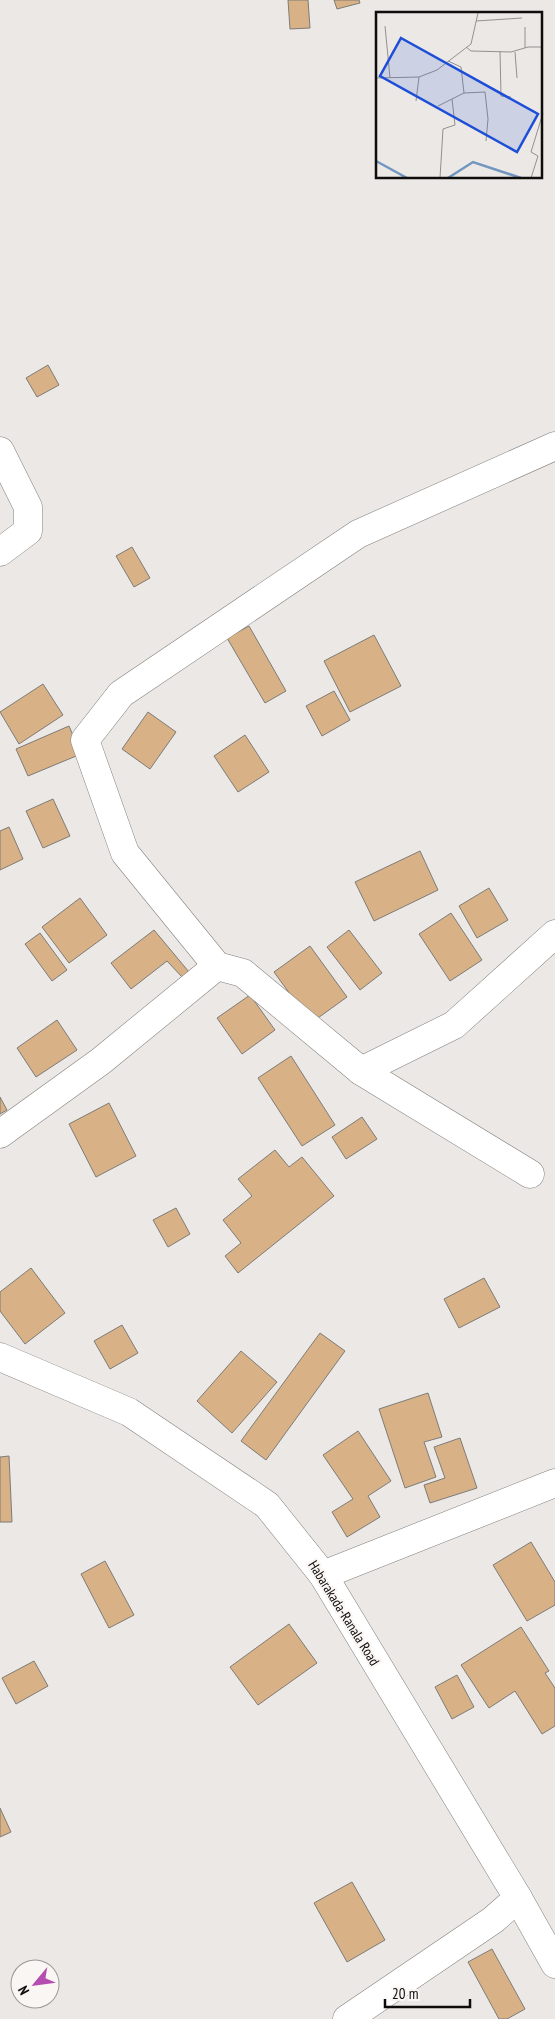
<svg xmlns="http://www.w3.org/2000/svg" width="555" height="2019" font-family="'PT Sans Narrow',sans-serif">
	<rect width="100%" height="100%" fill="#ebe8e5"/>
	<g fill="#d8b286" stroke="#7d7b78">
		<path d="M288 0H308L310 28 290 29Z"/>
		<path d="M334 0H359L360 3 337 9Z"/>
		<path d="M48 365 59 385 37 397 26 378Z"/>
		<path d="M132 547 150 578 134 587 116 556Z"/>
		<path d="M249 626 286 691 265 703 227 638Z"/>
		<path d="M374 635 401 686 350 712 324 661Z"/>
		<path d="M43 684 63 715 19 744 0 712Z"/>
		<path d="M334 691 350 720 322 736 306 706Z"/>
		<path d="M148 712 176 732 150 769 122 749Z"/>
		<path d="M69 726 81 754 28 776 16 749Z"/>
		<path d="M245 735 269 772 238 792 214 756Z"/>
		<path d="M53 799 70 836 43 848 26 811Z"/>
		<path d="M9 827 23 859 0 870V831Z"/>
		<path d="M420 851 438 890 374 921 355 882Z"/>
		<path d="M489 888 508 920 477 938 459 906Z"/>
		<path d="M80 898 107 935 69 963 42 927Z"/>
		<path d="M451 913 482 960 450 981 419 934Z"/>
		<path d="M154 930 189 972 183 978 167 961 131 989 111 963Z"/>
		<path d="M349 930 382 973 360 990 327 947Z"/>
		<path d="M40 933 67 970 52 981 25 944Z"/>
		<path d="M310 946 347 997 311 1023 274 972Z"/>
		<path d="M250 995 275 1030 242 1054 217 1018Z"/>
		<path d="M57 1020 77 1050 36 1077 17 1048Z"/>
		<path d="M291 1056 335 1125 302 1146 258 1078Z"/>
		<path d="M0 1097 7 1110 0 1114Z"/>
		<path d="M109 1103 136 1156 96 1177 69 1124Z"/>
		<path d="M362 1117 377 1139 346 1159 332 1137Z"/>
		<path d="M275 1150 289 1167 302 1157 334 1196 238 1273 225 1256 241 1243 223 1220 252 1196 238 1179Z"/>
		<path d="M176 1208 190 1234 168 1247 153 1220Z"/>
		<path d="M31 1268 65 1313 25 1344 0 1311V1292Z"/>
		<path d="M484 1278 500 1307 459 1328 444 1299Z"/>
		<path d="M122 1325 138 1353 110 1369 94 1341Z"/>
		<path d="M320 1333 345 1351 266 1460 241 1441Z"/>
		<path d="M241 1351 277 1382 232 1433 197 1401Z"/>
		<path d="M428 1393 442 1437 424 1442 436 1477 405 1488 379 1409Z"/>
		<path d="M358 1431 391 1481 368 1496 380 1517 347 1537 332 1512 353 1499 323 1455Z"/>
		<path d="M460 1438 477 1488 430 1503 424 1485 445 1478 434 1447Z"/>
		<path d="M9 1456 12 1522H0V1457Z"/>
		<path d="M531 1542 555 1582V1605L527 1621 493 1565Z"/>
		<path d="M105 1561 134 1615 109 1628 81 1574Z"/>
		<path d="M289 1624 317 1663 258 1705 230 1667Z"/>
		<path d="M521 1627 549 1671 545 1673 555 1688V1726L542 1734 515 1691 489 1708 461 1665Z"/>
		<path d="M34 1661 48 1686 16 1704 2 1678Z"/>
		<path d="M457 1675 474 1707 452 1719 435 1687Z"/>
		<path d="M0 1808 11 1832 0 1837Z"/>
		<path d="M352 1882 385 1940 347 1962 314 1903Z"/>
		<path d="M492 1949 525 2009 507 2019H499L468 1962Z"/>
	</g>
	<g fill="none" stroke-linecap="round" stroke-linejoin="round">
		<g stroke="#83817e" stroke-width="29">
			<g id="street">
				<path d="M0 451 28 507V531L0 552"/>
				<path d="M361 1071 454 1025 555 934"/>
				<path d="M0 1134 101 1061 217 966"/>
				<path d="M530 1174 361 1071 243 973 217 966 125 853 85 740 121 694 358 534 555 446"/>
				<path d="M323 1575 555 1483"/>
				<path d="M347 2019 493 1920 518 1898"/>
			</g>
		</g>
		<g stroke="#83817e" stroke-width="29">
			<path id="secondary" d="M0 1357 129 1412 267 1505 323 1575 518 1898 555 1964"/>
		</g>
		<use href="#street" stroke="#fff" stroke-width="28"/>
		<use href="#secondary" stroke="#fff" stroke-width="28"/>
	</g>
	<g text-anchor="middle" dominant-baseline="central" stroke-width="4.5" stroke-linejoin="round" paint-order="stroke">
		<g font-size="14" fill="#0e0d0c" stroke="#f9f6f3">
			<text transform="translate(344 1613) rotate(58)">Habarakada-Ranala Road</text>
		</g>
	</g>
	<g transform="translate(376 12)">
		<rect width="166" height="166" fill="#ebe8e5"/>
		<path fill="none" stroke="#7196bf" stroke-width="2.5" d="M0 149 31 166M72 166 97 150 145 166"/>
		<path fill="none" stroke="#93908e" stroke-width="1" d="M100 9 146 6M9 14 14 66M90 35 95 39 135 40 152 35H167M149 36V15M124 39 125 84 135 85M139 40 141 66M72 49 85 55 88 81M0 66 43 65 61 58 95 32 102 1M40 89 43 65M62 94 88 81 109 80 112 107 110 129M64 166 67 117 79 113 76 87M155 166 162 144 155 140 167 101"/>
		<path fill="#1d4ed8" fill-opacity="0.15" stroke="#1d4ed8" stroke-width="2.5" d="M25 26 162 102 141 140 4 64Z"/>
		<rect width="166" height="166" fill="none" stroke="#0e0d0c" stroke-width="2.5"/>
	</g>
	<g transform="translate(35 1984) rotate(241)"><circle r="24" fill="#f9f6f3" stroke="#9b9997"/>
	<path d="M0-4L9 19L0 12L-9 19Z" fill="#b54db1"/>
	<text y="-8" font-size="14" font-weight="bold" text-anchor="middle" fill="#0e0d0c">N</text>
	</g>
	<path d="M385 1999v8h85v-8" fill="none" stroke="#0e0d0c" stroke-width="2.5"/>
	<text x="392" y="1999" font-size="15" fill="#0e0d0c" stroke="#f9f6f3" stroke-width="4" paint-order="stroke">20 m</text>
</svg>
